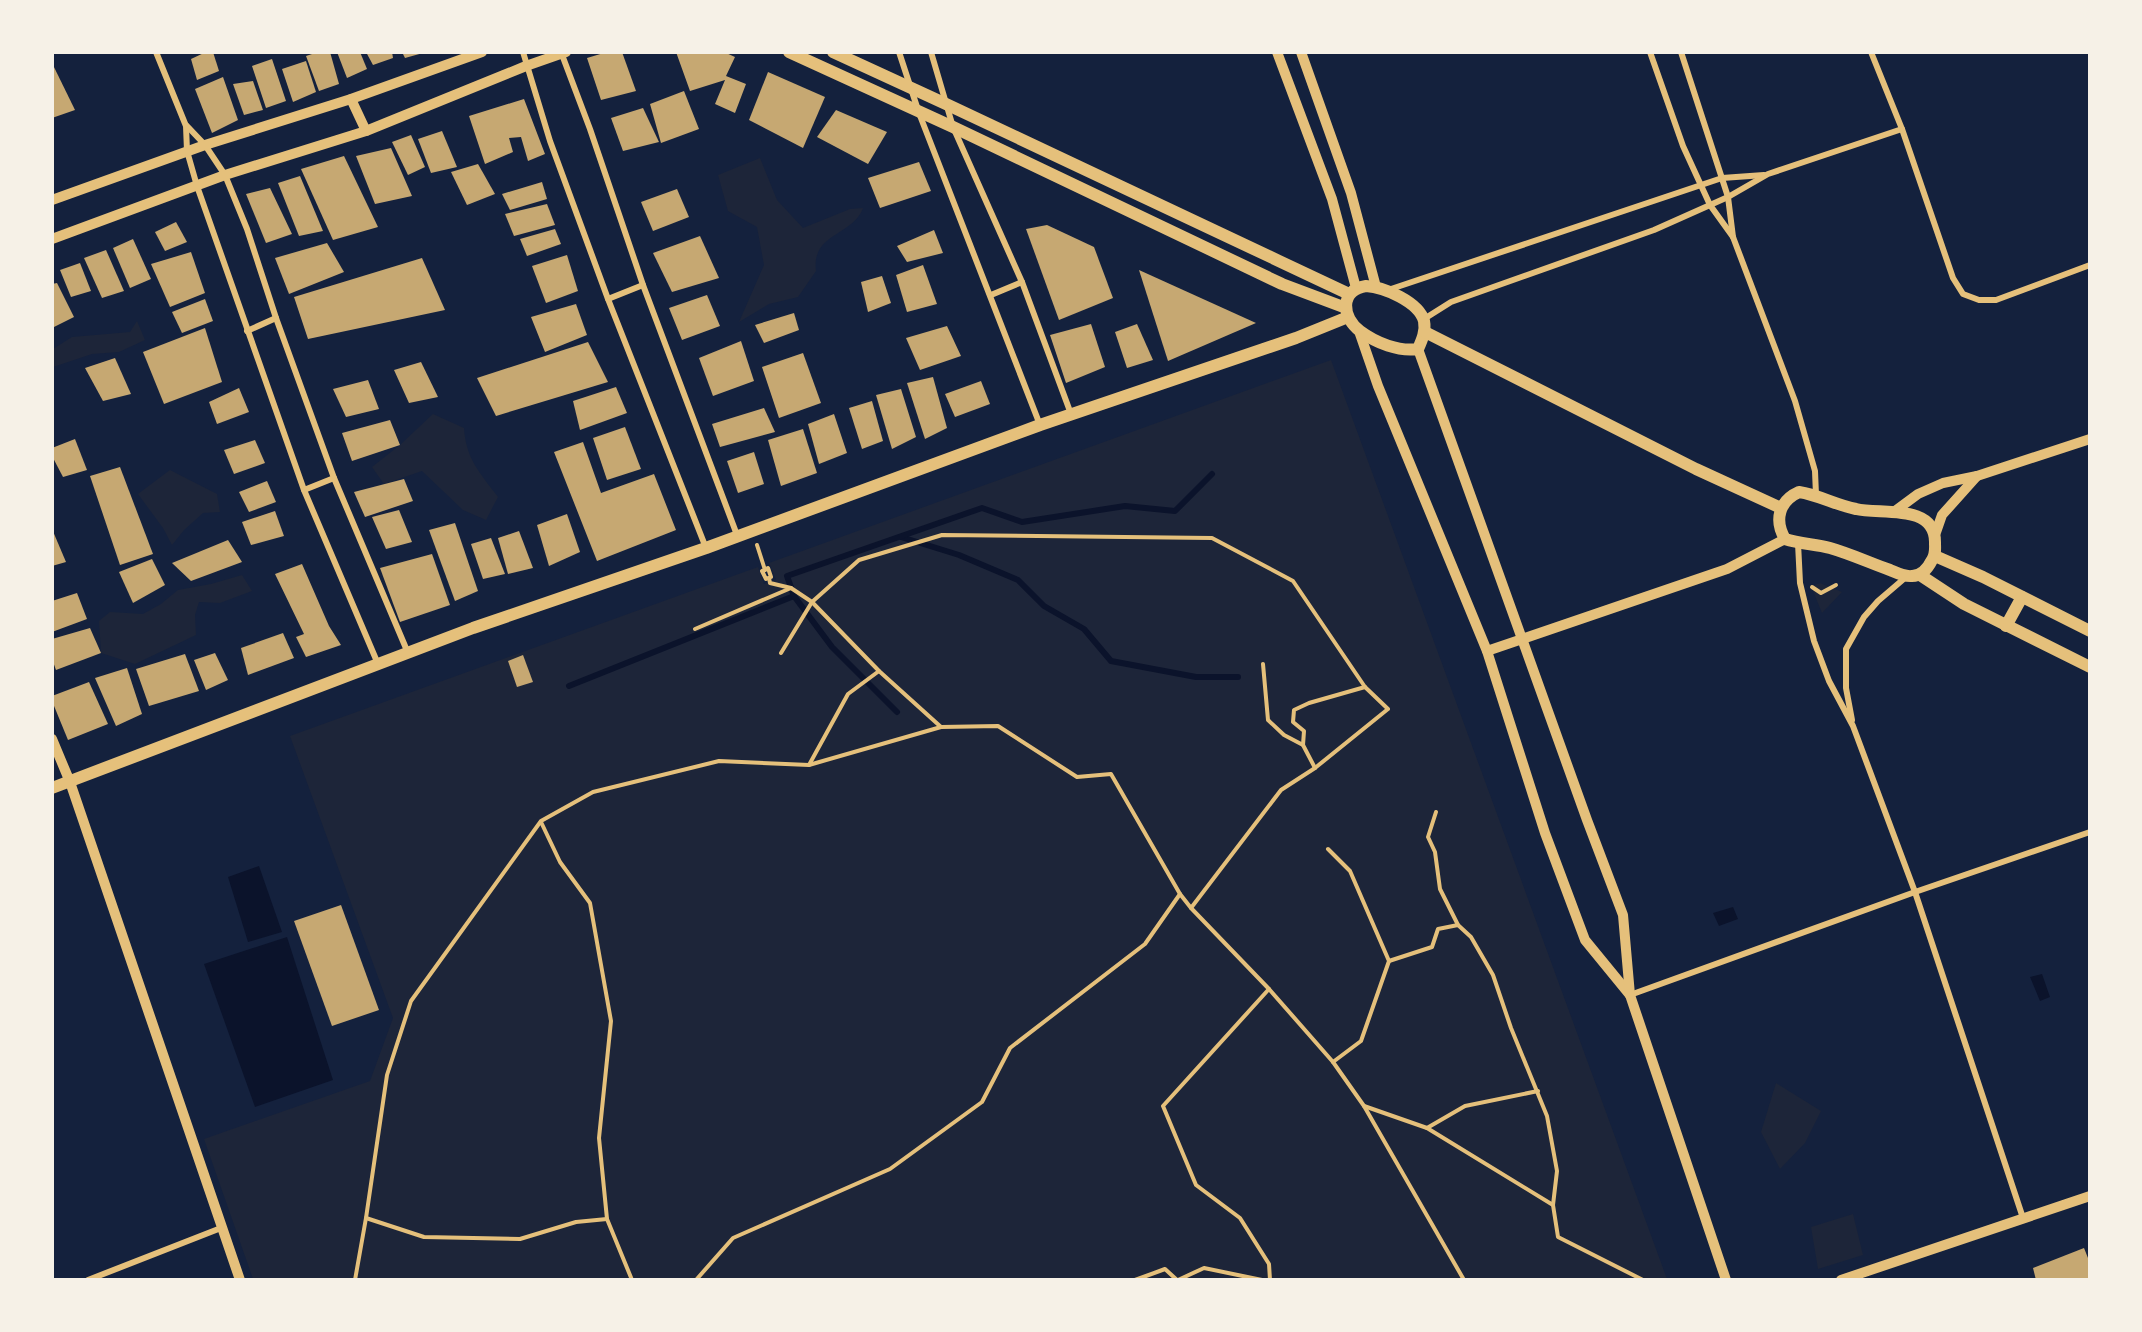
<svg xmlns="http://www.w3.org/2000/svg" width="2142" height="1332" font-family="'Golos Text',sans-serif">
	<rect width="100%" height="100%" fill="#14213d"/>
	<g fill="#1d2539">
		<path d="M760 158 777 200 803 228 850 209 863 208C853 236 811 233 816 271L798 297 769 304 739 322 764 265 757 227 728 211 718 175Z"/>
		<path d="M137 321 145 340 119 352 92 354 53 367V349L72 337 130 332Z"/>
		<path d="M1331 360 1667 1279H253L204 1139 370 1081 393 1018 290 736 758 567 764 584 776 580 769 563Z"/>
		<path d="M433 414 464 428C466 459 480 473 498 497L486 520 463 510 422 471 384 484 372 467 400 445Z"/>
		<path d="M170 470 217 494 220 512 203 513 184 530 172 545 163 528 138 494Z"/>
		<path d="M242 575 252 591 220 603 199 602 195 615 196 635 135 664 101 653 99 621 110 612 143 614 161 604 178 590 211 584Z"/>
		<path d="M1820 583 1842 592 1822 613 1811 586Z"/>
		<path d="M1776 1083 1821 1111 1805 1143 1780 1169 1761 1132Z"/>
		<path d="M1853 1214 1863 1255 1818 1269 1811 1227Z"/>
	</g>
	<g fill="#0b132b">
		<path d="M259 866 282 932 248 942 228 877Z"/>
		<path d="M1733 907 1738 919 1719 926 1713 913Z"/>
		<path d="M287 937 333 1080 255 1107 204 964Z"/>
		<path d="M2042 974 2050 997 2040 1001 2030 977Z"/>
	</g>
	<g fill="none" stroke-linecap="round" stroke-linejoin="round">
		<g stroke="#0b132b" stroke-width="6">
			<path d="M901 537 959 555 1018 580 1044 606 1084 629 1111 661 1196 677H1238"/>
			<path d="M569 686 794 596"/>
			<path d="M897 712 832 647 794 596 787 576 982 508 1022 522 1125 506 1175 511 1212 474"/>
		</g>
	</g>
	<g fill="#c6a872">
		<path d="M206 52H213L219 71 197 80 191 59Z"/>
		<path d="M318 52H330L339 84 319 91 306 56Z"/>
		<path d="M337 52H360L367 69 347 78Z"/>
		<path d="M366 52H392L393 58 373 65Z"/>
		<path d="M402 52H423V53L405 58Z"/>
		<path d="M607 52H622L636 91 601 100 587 58Z"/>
		<path d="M676 52H724L735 57 726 76 746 84 735 113 715 104 725 80 690 91Z"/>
		<path d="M272 59 286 101 266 108 252 66Z"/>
		<path d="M306 61 316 92 293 102 282 69Z"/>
		<path d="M52 63 75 110 52 118Z"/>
		<path d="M768 72 825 97 803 148 749 120Z"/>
		<path d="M223 77 238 120 212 133 195 89Z"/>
		<path d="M253 81 263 110 244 115 233 84Z"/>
		<path d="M684 91 699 129 661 143 650 104Z"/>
		<path d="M524 99 545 154 528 161 521 137 509 138 513 152 485 164 469 116Z"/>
		<path d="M643 108 659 142 623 151 611 118Z"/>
		<path d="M836 110 887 132 868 164 817 137Z"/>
		<path d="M442 131 457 167 431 173 418 139Z"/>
		<path d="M411 135 425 167 408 175 392 142Z"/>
		<path d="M391 148 412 196 375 204 356 156Z"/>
		<path d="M344 156 378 227 333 240 301 169Z"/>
		<path d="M919 162 931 191 880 208 868 178Z"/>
		<path d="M478 164 495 194 467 205 451 172Z"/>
		<path d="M300 176 323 231 299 236 278 183Z"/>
		<path d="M542 182 547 199 510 210 502 194Z"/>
		<path d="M270 188 292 234 266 243 246 194Z"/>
		<path d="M677 189 689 217 653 231 641 202Z"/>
		<path d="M547 204 555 225 514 236 505 214Z"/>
		<path d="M176 222 187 242 165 251 155 232Z"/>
		<path d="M1047 225 1094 247 1113 298 1059 320 1026 229Z"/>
		<path d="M555 229 561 244 527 256 520 239Z"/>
		<path d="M934 230 943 253 907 262 897 246Z"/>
		<path d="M700 236 719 278 672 292 653 253Z"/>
		<path d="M133 239 151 279 130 288 113 248Z"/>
		<path d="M327 243 344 272 289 294 275 258Z"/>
		<path d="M106 250 124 291 102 298 84 258Z"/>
		<path d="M191 252 205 293 170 307 151 264Z"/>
		<path d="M567 255 578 291 546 303 532 266Z"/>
		<path d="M422 258 445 310 308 339 294 297Z"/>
		<path d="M80 263 91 291 71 297 60 270Z"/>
		<path d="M923 265 937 304 907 312 896 275Z"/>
		<path d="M1139 270 1256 323 1168 361Z"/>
		<path d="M882 276 891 303 868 312 861 282Z"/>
		<path d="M57 283 74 317 52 328V284Z"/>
		<path d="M707 295 720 326 682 340 669 308Z"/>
		<path d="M205 299 213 321 182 333 172 312Z"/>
		<path d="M576 304 587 335 545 352 531 317Z"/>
		<path d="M794 313 799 330 764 343 755 325Z"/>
		<path d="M1091 324 1105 367 1066 383 1050 335Z"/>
		<path d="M1137 324 1153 360 1127 368 1115 332Z"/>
		<path d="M947 326 961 356 920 370 906 338Z"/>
		<path d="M205 328 222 382 164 404 143 352Z"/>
		<path d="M741 341 754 381 713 396 699 358Z"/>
		<path d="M588 342 608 382 496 416 477 378Z"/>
		<path d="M803 353 821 403 779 418 762 367Z"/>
		<path d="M115 358 131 394 103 401 85 368Z"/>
		<path d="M421 362 438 397 409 403 394 370Z"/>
		<path d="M933 377 947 428 925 439 907 383Z"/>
		<path d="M368 380 379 409 346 417 333 389Z"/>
		<path d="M981 381 990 404 955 417 945 394Z"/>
		<path d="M616 387 627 413 580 430 573 401Z"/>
		<path d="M239 388 249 412 217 424 209 402Z"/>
		<path d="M901 389 916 437 892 449 876 395Z"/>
		<path d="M872 401 883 441 862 449 849 408Z"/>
		<path d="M764 408 775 432 720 447 712 424Z"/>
		<path d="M834 414 847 453 819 464 808 424Z"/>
		<path d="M390 420 400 445 352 461 342 433Z"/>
		<path d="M625 427 641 469 607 480 593 438Z"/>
		<path d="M803 429 817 473 781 486 768 440Z"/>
		<path d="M75 439 87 470 63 477 52 456V448Z"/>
		<path d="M255 440 265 463 234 474 224 450Z"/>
		<path d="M583 442 601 493 654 474 676 530 597 561 554 452Z"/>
		<path d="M754 452 764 484 738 493 727 461Z"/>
		<path d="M120 467 153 554 120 565 90 476Z"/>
		<path d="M404 479 413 501 365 517 354 492Z"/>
		<path d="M267 481 276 502 249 512 239 492Z"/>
		<path d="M399 510 412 542 386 549 372 517Z"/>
		<path d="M275 511 284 536 251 545 242 522Z"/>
		<path d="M567 514 580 552 549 566 537 525Z"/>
		<path d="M455 523 478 591 455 601 429 530Z"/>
		<path d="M52 529 66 562 52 566Z"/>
		<path d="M519 531 533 568 508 574 498 538Z"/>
		<path d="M491 538 505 574 483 579 471 544Z"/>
		<path d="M228 540 242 562 191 581 172 563Z"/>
		<path d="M432 554 450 605 400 622 380 568Z"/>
		<path d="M152 559 165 585 133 603 119 572Z"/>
		<path d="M302 564 329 626 341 645 306 657 296 637 304 634 275 574Z"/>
		<path d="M77 593 87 619 52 632V601Z"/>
		<path d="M90 628 101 653 56 670 52 659V639Z"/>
		<path d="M283 633 294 658 248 675 241 648Z"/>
		<path d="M215 653 228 680 206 690 194 660Z"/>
		<path d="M185 654 199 691 149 706 136 669Z"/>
		<path d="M523 655 533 682 517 687 508 661Z"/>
		<path d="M127 668 142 714 116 726 95 678Z"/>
		<path d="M89 682 108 724 68 740 52 701V696Z"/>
		<path d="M341 905 379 1010 332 1026 294 921Z"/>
		<path d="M2084 1248 2090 1263V1280H2036L2033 1268Z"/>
	</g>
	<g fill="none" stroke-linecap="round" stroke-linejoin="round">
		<g stroke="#e5c07b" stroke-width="4">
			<path d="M757 545 765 570 768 568 771 577 766 579 762 571 765 570"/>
			<path d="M769 578 770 583 791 588 812 602 879 671 941 727 998 726 1077 777 1111 774 1180 894 1191 908 1269 989 1333 1062 1364 1106 1464 1280"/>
			<path d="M1812 587 1821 593 1836 585"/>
			<path d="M695 629 791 588"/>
			<path d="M781 653 812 602 859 560 942 535 1212 538 1293 581 1365 687 1388 709 1315 768 1281 790 1191 908"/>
			<path d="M1263 664 1268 720 1284 735 1303 745 1315 768"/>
			<path d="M1303 745 1304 731 1293 722 1294 710 1309 703 1365 687"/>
			<path d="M809 765 848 694 879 671"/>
			<path d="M1436 812 1428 837 1435 852 1440 889 1458 925 1471 937 1493 975 1511 1028 1547 1116 1557 1171 1553 1205"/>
			<path d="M541 822 560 862 590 903 611 1021 599 1138 607 1219 632 1280"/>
			<path d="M1328 849 1350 871 1389 961 1361 1041 1333 1062"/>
			<path d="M1389 961 1432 947 1438 929 1458 925"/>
			<path d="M1269 989 1163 1106 1196 1185 1240 1218 1269 1264 1270 1280"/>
			<path d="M1364 1106 1427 1128 1553 1205 1558 1237 1643 1280"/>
			<path d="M1427 1128 1465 1106 1538 1091"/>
			<path d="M366 1218 424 1237 520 1239 576 1222 607 1219"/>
			<path d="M355 1280 366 1218 387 1075 411 1001 541 821 593 792 719 761 809 765 941 727"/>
			<path d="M696 1280 733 1238 890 1169 982 1102 1010 1048 1145 944 1180 894"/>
			<path d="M1135 1280 1165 1269 1177 1280"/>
			<path d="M1178 1280 1204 1268 1262 1280"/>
		</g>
		<g stroke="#e5c07b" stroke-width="6">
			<path d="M156 52 186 126 187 151 197 186 304 490 378 664"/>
			<path d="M523 52 550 141 608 299 706 548"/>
			<path d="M561 52 590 129 643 285 737 535"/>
			<path d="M899 52 919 113 1040 425"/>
			<path d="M931 52 953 127 1022 282 1071 414"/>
			<path d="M1650 52 1683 146 1710 205 1733 237"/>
			<path d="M1681 52 1728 197 1733 237 1795 401 1815 471 1816 495"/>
			<path d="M1871 52 1902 129 1953 278 1963 294 1979 300H1996L2090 265"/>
			<path d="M187 126 205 145 225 175 247 229 276 318 334 478 408 653"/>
			<path d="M1388 290 1722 178 1764 175"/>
			<path d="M991 295 1022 282"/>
			<path d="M608 299 643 285"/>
			<path d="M1424 319 1451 302 1654 230 1728 197 1768 174 1902 129"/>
			<path d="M247 331 276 318"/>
			<path d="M304 490 334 478"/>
			<path d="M1798 543 1800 583 1814 641 1829 681 1853 726 1915 892 2023 1218"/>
			<path d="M1852 720 1846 688V649L1864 617 1878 601 1906 577"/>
			<path d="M1630 995 1915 892 2090 832"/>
			<path d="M88 1280 221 1228"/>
		</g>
		<g stroke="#e5c07b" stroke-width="10">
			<path d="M1277 52 1332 199 1356 288"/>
			<path d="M1301 52 1351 193 1376 287"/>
			<path d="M351 99 366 131"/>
			<path d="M52 200 205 145 351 99 482 52"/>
			<path d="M52 239 225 175 366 131 526 66 566 52"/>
			<path d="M1359 331 1378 386 1487 651 1545 833 1585 940 1630 995"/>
			<path d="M1418 349 1587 820 1623 915 1630 995 1726 1280"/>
			<path d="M1895 511 1918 494 1943 483 1977 476 2090 439"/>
			<path d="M1935 535 1942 515 1977 476"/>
			<path d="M1487 651 1727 569 1785 539"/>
			<path d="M52 739 70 782 240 1280"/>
			<path d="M1841 1280 2090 1196"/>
		</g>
		<g stroke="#e5c07b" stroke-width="12">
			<path d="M789 52 953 127 1282 284 1346 308"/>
			<path d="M833 52 946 104 1349 294"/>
			<path d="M1366 286C1384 287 1419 302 1424 321 1426 331 1422 340 1418 349 1399 352 1376 343 1360 331 1342 318 1339 290 1366 286Z"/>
			<path d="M1425 332 1696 469 1781 508"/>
			<path d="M1799 492C1819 495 1836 505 1856 509 1880 515 1935 503 1935 542 1935 549 1936 554 1932 560 1928 568 1922 576 1912 576 1905 577 1897 573 1890 570 1870 563 1851 554 1830 548 1815 544 1800 544 1785 539 1774 520 1779 501 1799 492Z"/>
			<path d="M1935 556 1983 577 2090 631"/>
			<path d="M1920 575 1964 604 2090 667"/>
			<path d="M2006 626 2022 597"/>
			<path d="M52 788 473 628 706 548 1040 425 1296 338 1348 317"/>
		</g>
	</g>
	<rect width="2142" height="1332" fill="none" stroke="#f6f1e7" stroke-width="108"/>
</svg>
